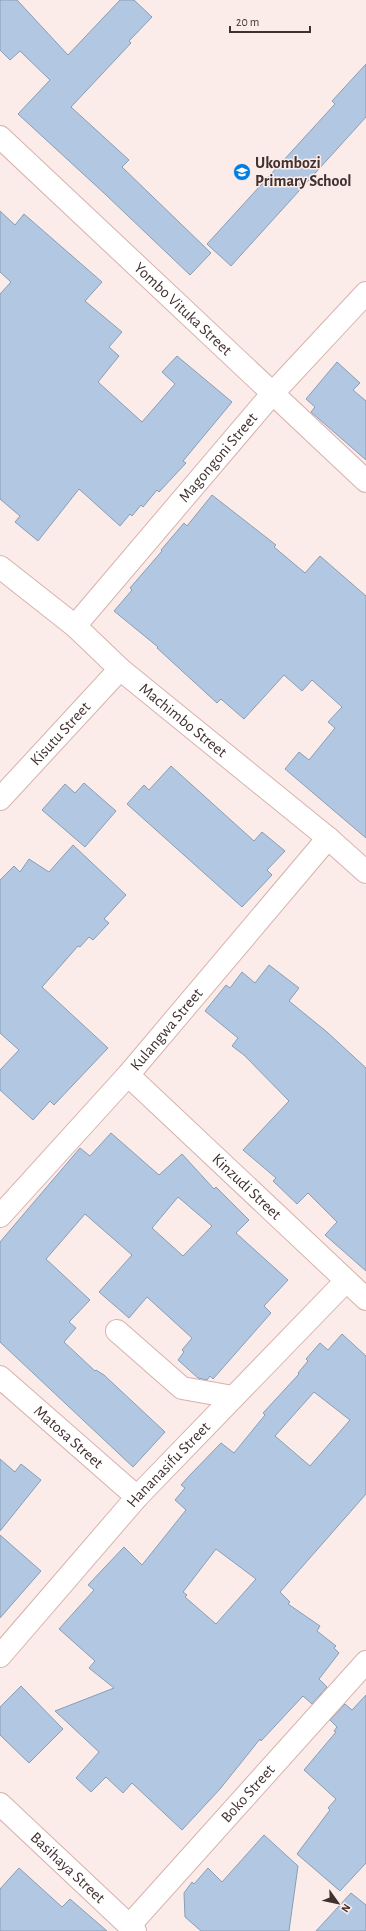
<svg xmlns="http://www.w3.org/2000/svg" width="366" height="1931" font-family="'Alegreya Sans',sans-serif">
	<rect width="100%" height="100%" fill="#fbebe9"/>
	<g fill="#b2c8e2" stroke="#889eb6" fill-rule="evenodd">
		<path d="M0 0H17L68 55 120 0H134L152 17 129 41 131 43 71 107 129 160 122 167 211 253 190 275 105 194 18 114 50 80 20 51 10 60 0 50Z"/>
		<path d="M366 64V117L231 266 207 244 335 104 332 101Z"/>
		<path d="M0 211 15 225 24 214 102 282 85 301 122 332 109 347 119 356 98 382 142 422 175 384 162 372 177 356 232 402 183 461 186 463 159 492 157 490 143 507 141 505 132 516 130 514 120 526 79 489 38 541 15 522 20 516 0 499V294L11 282 0 272Z"/>
		<path d="M337 362 360 383 353 390 366 401V460L311 412 315 407 306 399Z"/>
		<path d="M212 495 276 545 274 547 305 573 320 556 366 596V838L285 769 299 752 309 760 335 728 328 722 342 707 312 680 302 691 284 675 244 719 221 699 217 703 157 648 158 647 114 611 132 590 130 588 162 551 161 550 184 523 187 526Z"/>
		<path d="M171 766 254 841 262 832 285 851 267 870 272 875 242 907 127 804 144 785 149 790Z"/>
		<path d="M84 783 116 811 85 847 42 810 65 784 75 793Z"/>
		<path d="M73 845 126 895 104 919 109 923 93 940 89 937 80 947 78 946 42 987 108 1048 54 1105 50 1101 33 1120 0 1090V1070L19 1050 0 1033V880L14 866 20 872 29 859 49 872Z"/>
		<path d="M269 965 299 988 289 1001 327 1032 366 1068V1271L325 1235 337 1222 308 1193 297 1204 273 1181 276 1178 243 1150 289 1101 244 1055 232 1046 238 1038 205 1011 226 985 230 988 242 972 255 983Z"/>
		<path d="M111 1133 159 1175 182 1154 214 1189 216 1187 249 1220 236 1233 288 1280 264 1306 271 1313 213 1379 210 1376 207 1380 198 1378 178 1360 184 1352 182 1350 192 1338 147 1297 129 1318 99 1292 132 1255 85 1214 46 1259 90 1300 69 1322 76 1328 64 1342 95 1371 96 1370 104 1375 165 1432 133 1467 0 1342V1242L80 1148 90 1156ZM178 1197 212 1226 183 1256 152 1228Z"/>
		<path d="M342 1334 366 1356V1494L280 1592 290 1602 288 1604 320 1626 317 1631 336 1646 334 1648 339 1653 319 1679 327 1687 312 1704 303 1696 261 1741 260 1739 220 1789 182 1830 132 1783 123 1793 106 1777 91 1792 76 1778 99 1752 55 1711 114 1688 89 1668 95 1661 59 1629 94 1590 88 1585 124 1547 142 1565 186 1510 175 1500 185 1488 181 1485 190 1475 221 1443 234 1453 265 1415 263 1413 299 1374 298 1373 308 1361 306 1359 320 1343 328 1350ZM314 1392 350 1420 310 1466 275 1436ZM216 1549 256 1579 216 1624 185 1597 187 1595 183 1592Z"/>
		<path d="M0 1459 15 1472 21 1464 41 1480 0 1531Z"/>
		<path d="M0 1535 41 1571 0 1618Z"/>
		<path d="M21 1686 63 1729 29 1763 0 1735V1707Z"/>
		<path d="M366 1695V1863L340 1891 297 1854 330 1810 328 1808 336 1799 304 1770 336 1732 334 1731 337 1727 330 1720 345 1704 352 1710Z"/>
		<path d="M264 1835 298 1866 289 1931H201L185 1917 184 1893 192 1882 194 1884 208 1868 222 1882Z"/>
		<path d="M19 1868 62 1907 70 1899 107 1931H0V1889Z"/>
		<path d="M351 1893 366 1905V1931H316Z"/>
	</g>
	<g fill="none" stroke-linecap="round" stroke-linejoin="round">
		<g stroke="#d7b2ae" stroke-width="24">
			<g id="minor">
				<path id="s1" d="M0 137 366 481"/>
				<path id="s2" d="M0 567 75 626 120 669 328 838 366 872"/>
				<path id="s3" d="M75 626 272 394 366 293"/>
				<path id="s4" d="M0 799 120 669"/>
				<path id="s5" d="M128 1075 366 1299"/>
				<path id="s6" d="M0 1216 128 1075 328 838"/>
				<path d="M117 1331 182 1388 233 1397"/>
				<path id="s7" d="M0 1377 137 1497"/>
				<path id="s8" d="M0 1656 137 1497 346 1281"/>
				<path id="s9" d="M0 1804 135 1931"/>
				<path id="s10" d="M129 1926 366 1662"/>
			</g>
		</g>
		<use href="#minor" stroke="#fff" stroke-width="22"/>
	</g>
	<defs>
		<g id="school-disc" transform="scale(0.9)"><circle r="9.5" fill="#007ee4" stroke="#fbebe9"/><path d="M0-5L7-2L0 1L-7-2ZM-4 1L0 2.5L4 1V4Q0 6-4 4Z" fill="#fff"/></g>
	</defs>
	<g fill-rule="evenodd">
		<use href="#school-disc" x="242" y="172"/>
	</g>
	<g text-anchor="middle" dominant-baseline="central" stroke-width="3" stroke-linejoin="round" paint-order="stroke">
		<g font-size="16" font-weight="bold" fill="#40312f" stroke="#fbebe9" text-anchor="start">
			<text x="255" y="163">Ukombozi<tspan x="255" dy="18">Primary School</tspan></text>
		</g>
		<g font-size="16" fill="#40312f" stroke="#fbebe9">
			<text stroke="none"><textPath href="#s1" startOffset="251">Yombo Vituka Street</textPath></text>
			<text stroke="none"><textPath href="#s3" startOffset="221">Magongoni Street</textPath></text>
			<text stroke="none"><textPath href="#s2" startOffset="239">Machimbo Street</textPath></text>
			<text stroke="none"><textPath href="#s4" startOffset="89">Kisutu Street</textPath></text>
			<text stroke="none"><textPath href="#s6" startOffset="250">Kulangwa Street</textPath></text>
			<text stroke="none"><textPath href="#s5" startOffset="163">Kinzudi Street</textPath></text>
			<text stroke="none"><textPath href="#s7" startOffset="91">Matosa Street</textPath></text>
			<text stroke="none"><textPath href="#s8" startOffset="255">Hananasifu Street</textPath></text>
			<text stroke="none"><textPath href="#s10" startOffset="178">Boko Street</textPath></text>
			<text stroke="none"><textPath href="#s9" startOffset="93">Basihaya Street</textPath></text>
		</g>
	</g>
	<g transform="translate(338 1903) rotate(123)" stroke="#fbebe9" stroke-width="3" paint-order="stroke">
	<path d="M0-3L7 15L0 10L-7 15Z" fill="#40312f"/>
	<text y="-6" font-size="11" font-weight="bold" text-anchor="middle" fill="#40312f">N</text>
	</g>
	<path d="M230 26v6h80v-6" fill="none" stroke="#40312f" stroke-width="2"/>
	<text x="236" y="26" font-size="12" fill="#40312f" stroke="#fbebe9" stroke-width="3" paint-order="stroke">20 m</text>
</svg>
